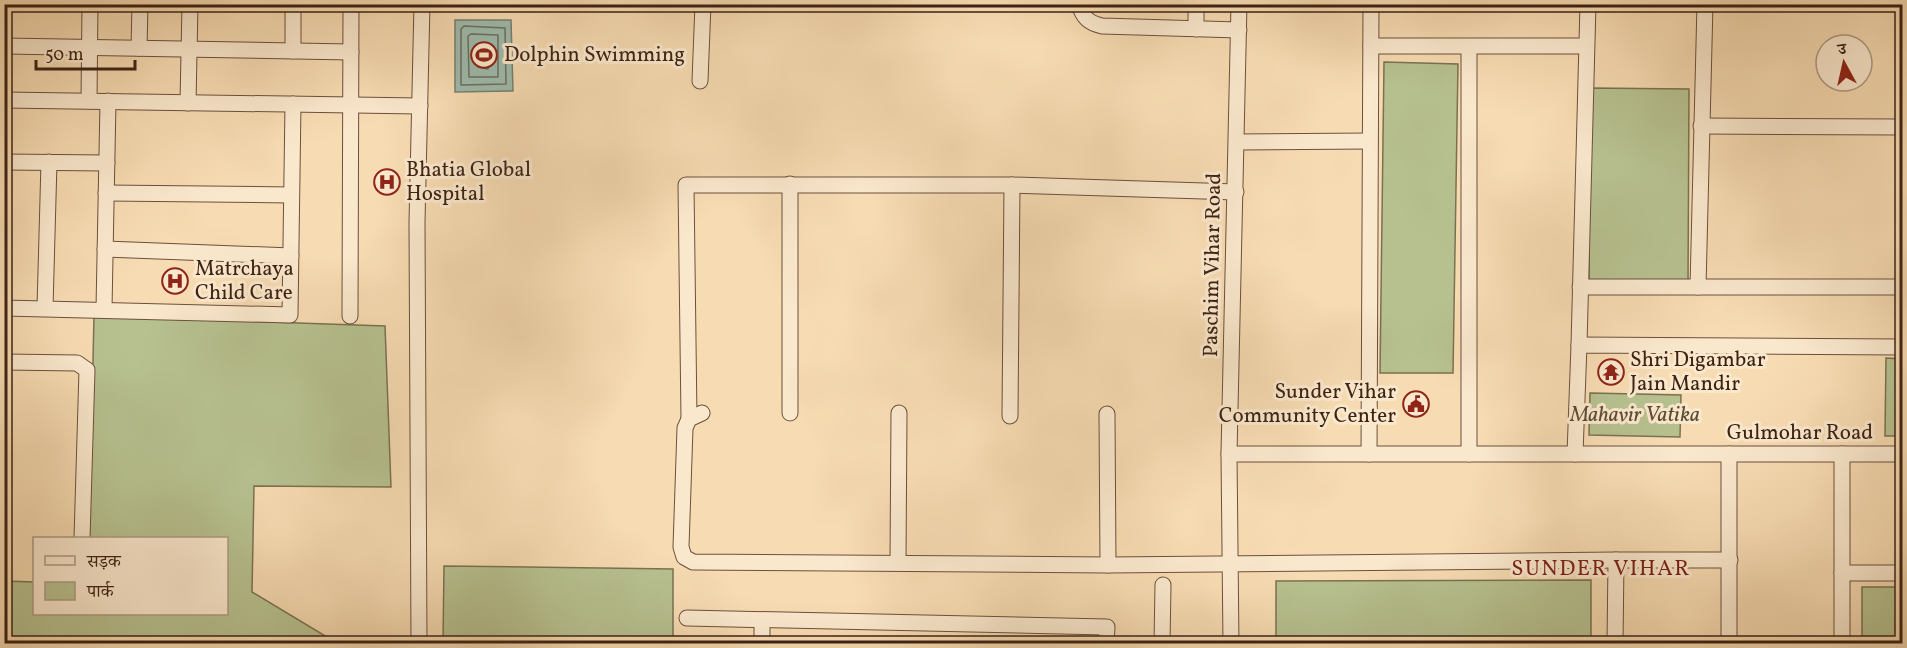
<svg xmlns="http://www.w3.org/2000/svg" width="1907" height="648" font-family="Vollkorn,'Noto Serif Devanagari',serif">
	<rect width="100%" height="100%" fill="#f7dbb2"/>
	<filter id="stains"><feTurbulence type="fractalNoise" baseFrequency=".00333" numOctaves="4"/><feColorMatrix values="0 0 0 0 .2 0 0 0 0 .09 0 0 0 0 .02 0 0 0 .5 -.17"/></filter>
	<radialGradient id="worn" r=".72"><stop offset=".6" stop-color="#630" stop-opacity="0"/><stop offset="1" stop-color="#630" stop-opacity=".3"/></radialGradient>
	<g fill="#b7c190" stroke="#7a7252" stroke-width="1.5">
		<path d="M1384 62 1458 64 1453 373H1380Z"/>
		<path d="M1590 88 1689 89 1688 287H1589Z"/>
		<path d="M94 316 385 326 391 487 254 486 252 592 337 643 5 644V581L34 582V614H226V538H89Z"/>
		<path d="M1886 358 1902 359V436H1885Z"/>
		<path d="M1590 393 1681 395 1680 437 1589 435Z"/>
		<path d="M444 566 673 569V643H443Z"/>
		<path d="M1591 580V643H1276V581Z"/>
		<rect x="1862" y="587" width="40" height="56"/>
	</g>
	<path fill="#9dbbad" stroke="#777e70" stroke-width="1.5" d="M455 20H511L513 91 455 92Z"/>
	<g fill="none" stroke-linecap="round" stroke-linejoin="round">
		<g stroke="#6d6e60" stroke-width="1.5">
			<path d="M464 26 505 28 506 84 461 85V29Z"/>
			<path d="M471 34 498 35V77H469L468 36Z"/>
			<path d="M480 43 489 45 488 69 478 67 477 45Z"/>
		</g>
		<g stroke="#6c503c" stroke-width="17">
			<g id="minor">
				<path d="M1079 4C1083 18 1089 23 1102 26L1239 30"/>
				<path d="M1196 4V29"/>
				<path d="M1705 4 1698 287H1902"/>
				<path d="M4 46 351 52"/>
				<path d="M1371 46H1586"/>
				<path d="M139 48 140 4"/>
				<path d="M1469 48V454"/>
				<path d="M293 51V4"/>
				<path d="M700 81 703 4"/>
				<path d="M4 100 420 106"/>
				<path d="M89 101 90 4"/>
				<path d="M188 103 190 4"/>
				<path d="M1701 126 1902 127"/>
				<path d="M1237 142 1370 141"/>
				<path d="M4 162 107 163"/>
				<path d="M790 184V413"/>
				<path d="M106 193 291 195"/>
				<path d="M105 249 291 256"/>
				<path d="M1580 287H1698"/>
				<path d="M4 308 290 315 293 104"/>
				<path d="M45 308 49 162"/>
				<path d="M104 309 108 101"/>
				<path d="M350 316 351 4"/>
				<path d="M1579 345 1588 4"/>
				<path d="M4 362 77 363 87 370 82 538"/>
				<path d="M702 413 689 419 685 428 681 547 684 557 693 562 1108 565 1616 560"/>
				<path d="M1107 414 1108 565"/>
				<path d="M1010 416 1012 185"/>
				<path d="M689 419 686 185H1012L1236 192"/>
				<path d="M1229 454H1902"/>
				<path d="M1369 454 1371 4"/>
				<path d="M1575 454 1579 345 1902 347"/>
				<path d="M1842 454V644"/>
				<path d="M898 562 899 413"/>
				<path d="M1842 573H1902"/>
				<path d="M687 618 1107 627 1106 644"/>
				<path d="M419 644 417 222 422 4"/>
				<path d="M762 644V620"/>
				<path d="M1162 644 1163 585"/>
				<path d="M1231 644 1229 454 1239 4"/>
				<path d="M1615 644 1616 560H1730"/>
				<path d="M1729 644V454"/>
			</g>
		</g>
		<use href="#minor" stroke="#fae8cd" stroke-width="15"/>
	</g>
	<defs>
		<g id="stadium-ring" transform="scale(1.35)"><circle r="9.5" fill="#fae8cd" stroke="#8f2418" stroke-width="1.5"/><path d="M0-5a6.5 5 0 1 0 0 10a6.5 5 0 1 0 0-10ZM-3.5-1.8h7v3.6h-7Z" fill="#8f2418"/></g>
		<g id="hospital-ring" transform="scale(1.35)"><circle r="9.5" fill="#fae8cd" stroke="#8f2418" stroke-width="1.5"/><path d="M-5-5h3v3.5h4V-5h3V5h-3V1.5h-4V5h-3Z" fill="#8f2418"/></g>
		<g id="temple-ring" transform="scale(1.35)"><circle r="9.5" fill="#fae8cd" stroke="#8f2418" stroke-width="1.5"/><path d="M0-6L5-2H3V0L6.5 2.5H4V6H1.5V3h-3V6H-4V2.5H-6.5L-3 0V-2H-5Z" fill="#8f2418"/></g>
		<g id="civic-ring" transform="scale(1.35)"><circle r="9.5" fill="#fae8cd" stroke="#8f2418" stroke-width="1.5"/><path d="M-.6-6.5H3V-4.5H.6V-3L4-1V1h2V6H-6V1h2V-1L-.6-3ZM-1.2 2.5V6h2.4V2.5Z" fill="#8f2418"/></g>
	</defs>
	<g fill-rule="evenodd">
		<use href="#stadium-ring" x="484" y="55"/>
		<use href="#hospital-ring" x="387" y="182"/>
		<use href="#hospital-ring" x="175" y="281"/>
		<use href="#temple-ring" x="1611" y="372"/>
		<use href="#civic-ring" x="1416" y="404"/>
	</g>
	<g text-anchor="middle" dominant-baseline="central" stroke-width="6" stroke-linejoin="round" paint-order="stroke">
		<g font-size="21" fill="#3d2214" stroke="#fae8cd" text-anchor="start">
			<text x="504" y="55">Dolphin Swimming</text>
			<text x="406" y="170">Bhatia Global<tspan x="406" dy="24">Hospital</tspan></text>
			<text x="195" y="269">Matrchaya<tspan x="195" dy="24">Child Care</tspan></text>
			<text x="1630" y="360">Shri Digambar<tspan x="1630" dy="24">Jain Mandir</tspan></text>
			<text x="1396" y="392" text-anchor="end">Sunder Vihar<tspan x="1396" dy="24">Community Center</tspan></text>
		</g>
		<g font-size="21" fill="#3d2214" stroke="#fae8cd">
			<text transform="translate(1213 265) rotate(-89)">Paschim Vihar Road</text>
			<text x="1800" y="433">Gulmohar Road</text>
		</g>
		<g font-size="21" font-style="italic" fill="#5c4a33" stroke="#fae8cd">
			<text x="1635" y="415">Mahavir Vatika</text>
		</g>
		<g font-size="22" letter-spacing="1.5" fill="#7a1f14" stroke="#fae8cd">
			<text x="1601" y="569">SUNDER VIHAR</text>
		</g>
	</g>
	<rect width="1907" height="648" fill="none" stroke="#f7dbb2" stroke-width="24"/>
	<rect x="6" y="6" width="1895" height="636" fill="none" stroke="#3d2214" stroke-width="3"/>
	<rect x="12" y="12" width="1883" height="624" fill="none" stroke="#3d2214" stroke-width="1.5"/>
	<rect x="33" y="537" width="195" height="78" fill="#fae8cd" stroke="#ae9983" stroke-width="1.5"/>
	<rect x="45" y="556" width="30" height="9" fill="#fae8cd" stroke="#ae9983" stroke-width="1.5"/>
	<text x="87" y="567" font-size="18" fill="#3d2214">सड़क</text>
	<rect x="45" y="582" width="30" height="18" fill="#b7c190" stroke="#ae9983" stroke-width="1.5"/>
	<text x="87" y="597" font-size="18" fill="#3d2214">पार्क</text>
	<g transform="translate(1844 63) rotate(352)"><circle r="28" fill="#fae8cd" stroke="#ae9983" stroke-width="1.5"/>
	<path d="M0-4.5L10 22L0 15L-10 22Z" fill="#8f2418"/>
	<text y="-9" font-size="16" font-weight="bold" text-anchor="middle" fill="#3d2214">उ</text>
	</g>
	<path d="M36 60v9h99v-9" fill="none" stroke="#3d2214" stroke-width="3"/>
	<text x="45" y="60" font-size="18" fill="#3d2214" stroke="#fae8cd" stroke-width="4.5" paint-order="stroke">50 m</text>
	<rect width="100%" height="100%" filter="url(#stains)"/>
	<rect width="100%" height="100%" fill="url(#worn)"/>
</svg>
